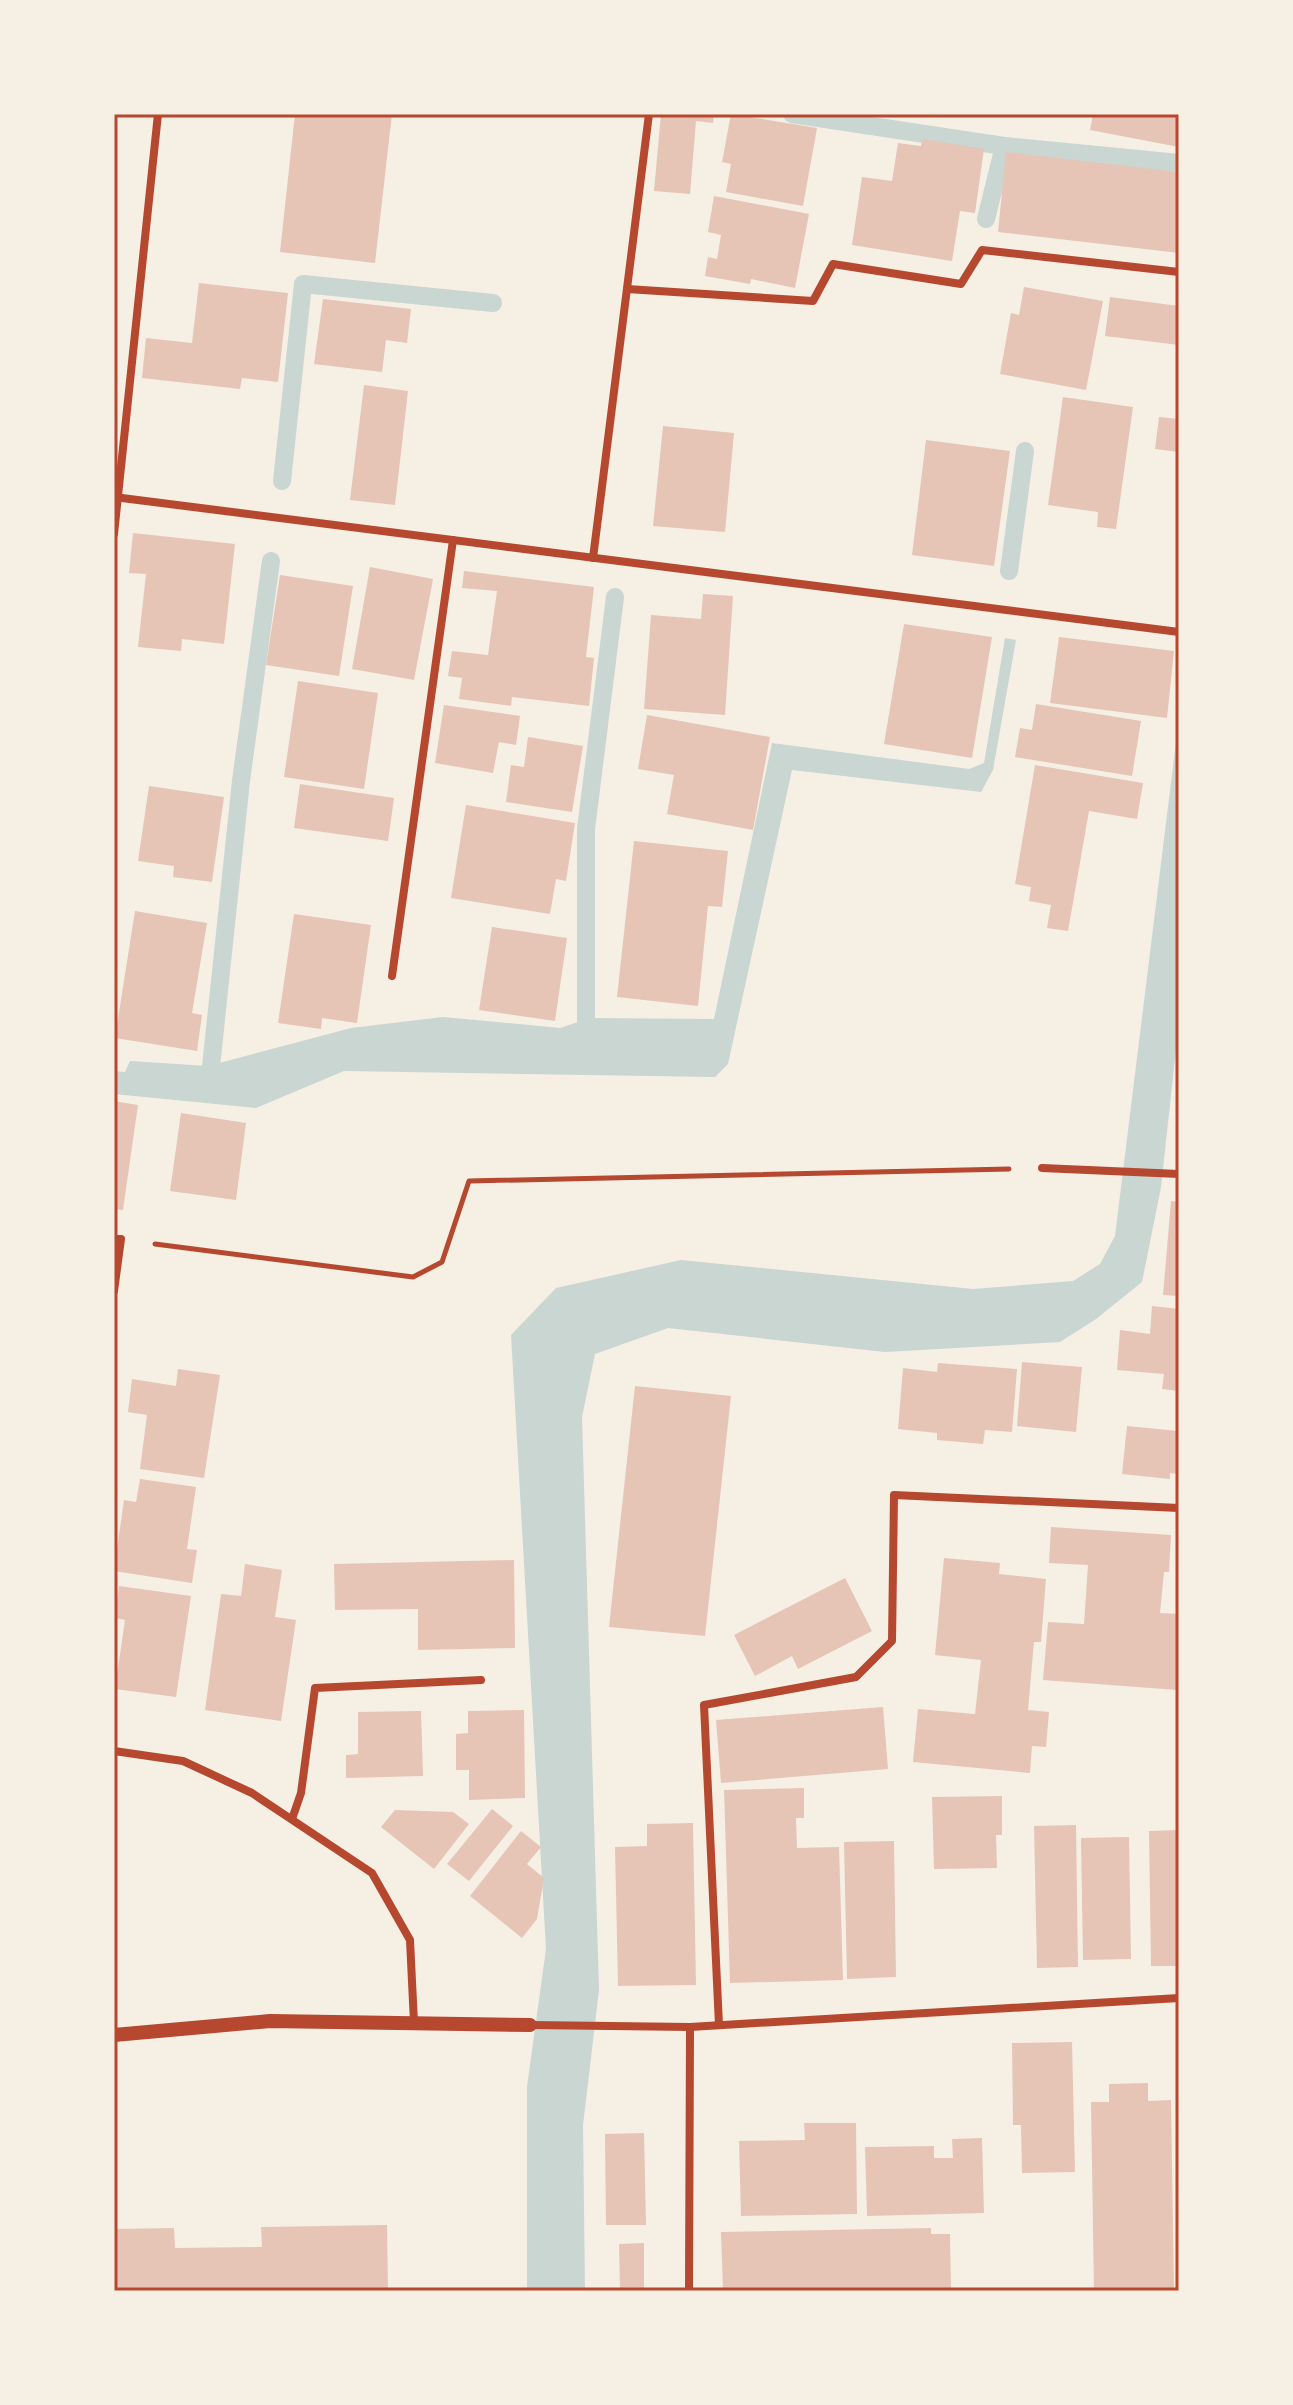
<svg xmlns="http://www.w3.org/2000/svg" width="1293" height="2405" font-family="'PT Serif',serif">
	<rect width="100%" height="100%" fill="#f6efe4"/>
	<g fill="#c9d6d2">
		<path d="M1005 638 1016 640 993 770 981 792 792 770 728 1064 715 1077 344 1071 256 1108 114 1094V1071L125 1072 130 1061 208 1066 351 1028 443 1017 560 1028 590 1018 714 1019 772 743 969 769 984 763Z"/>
		<path d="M1179 718V1022L1161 1187 1142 1282 1096 1319 1060 1342 885 1352 668 1328 595 1354 582 1417 599 1990 583 2125 585 2291H527V2087L546 1949 511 1335 556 1288 681 1260 973 1289 1073 1281 1100 1264 1115 1236Z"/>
	</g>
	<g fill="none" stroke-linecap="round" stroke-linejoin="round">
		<g stroke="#c9d6d2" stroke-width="18">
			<path d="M792 114 1004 146 1179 163"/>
			<path d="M986 219 1004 146"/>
			<path d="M282 481 303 284 493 303"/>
			<path d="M1009 571 1025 451"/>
			<path d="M586 1045V829L615 597"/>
			<path d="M209 1086 241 781 271 561"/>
		</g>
	</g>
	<g fill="#e6c5b7">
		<path d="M295 114H392L375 263 280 252Z"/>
		<path d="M661 114H714L713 123 696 121 690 194 654 191Z"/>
		<path d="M731 114 817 128 803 206 726 192 731 164 722 162Z"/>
		<path d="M1093 114H1179V147L1090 130Z"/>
		<path d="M922 139 984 149 975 213 960 211 952 261 852 245 862 177 892 181 898 143 921 146Z"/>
		<path d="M1006 152 1179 172V253L998 232Z"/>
		<path d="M714 196 809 214 795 288 751 279 750 284 705 276 708 257 717 259 721 235 708 232Z"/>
		<path d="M199 283 288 293 278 382 242 378 240 389 142 378 146 338 192 343Z"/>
		<path d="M1024 287 1103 301 1086 390 1000 374 1011 313 1019 315Z"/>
		<path d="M1110 297 1179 306V345L1105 336Z"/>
		<path d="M323 299 411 309 407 343 386 340 382 372 314 364Z"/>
		<path d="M364 385 408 391 395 505 350 500Z"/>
		<path d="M1063 397 1133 407 1116 529 1097 527 1098 512 1048 505Z"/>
		<path d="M1159 417 1179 419V452L1155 449Z"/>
		<path d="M663 426 734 433 725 532 653 526Z"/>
		<path d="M926 440 1010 451 994 566 912 555Z"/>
		<path d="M133 533 235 544 224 644 182 639 181 651 138 647 146 574 129 573Z"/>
		<path d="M370 567 433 579 414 680 352 669Z"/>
		<path d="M464 571 594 587 586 657 594 658 589 706 512 697 511 706 459 699 462 678 448 676 452 651 488 655 497 591 462 588Z"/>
		<path d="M280 575 353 586 339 676 266 665Z"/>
		<path d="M703 594 733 596 725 715 644 709 651 615 701 619Z"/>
		<path d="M904 624 992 637 972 758 884 744Z"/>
		<path d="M1059 637 1174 651 1167 718 1050 703Z"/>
		<path d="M298 681 378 693 364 789 284 777Z"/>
		<path d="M1036 704 1141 721 1132 776 1015 757 1020 728 1032 730Z"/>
		<path d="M444 705 520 716 516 745 499 742 493 773 435 763Z"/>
		<path d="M647 715 770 737 753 830 667 814 674 775 638 769Z"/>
		<path d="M528 737 583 746 572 812 506 802 511 765 524 767Z"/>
		<path d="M1035 765 1143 783 1137 819 1089 811 1068 931 1047 928 1051 905 1029 901 1031 887 1015 884Z"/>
		<path d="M300 784 394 798 388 841 294 828Z"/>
		<path d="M149 786 224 797 212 882 173 877 174 866 138 861Z"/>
		<path d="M466 805 575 823 566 881 556 879 550 914 451 898Z"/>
		<path d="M634 841 728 851 722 907 708 906 698 1006 617 997Z"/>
		<path d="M135 911 207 923 192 1013 202 1015 197 1051 115 1038Z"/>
		<path d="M294 914 371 925 357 1023 322 1018 321 1029 278 1023Z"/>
		<path d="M492 927 567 938 555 1021 479 1010Z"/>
		<path d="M114 1101 138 1105 123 1210 114 1209Z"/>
		<path d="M181 1113 246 1123 236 1200 170 1191Z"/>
		<path d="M1171 1201 1179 1202V1296L1163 1295Z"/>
		<path d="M1152 1306 1179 1309V1391L1162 1389 1164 1374 1117 1370 1120 1330 1150 1334Z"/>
		<path d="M1022 1362 1082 1367 1076 1432 1017 1426Z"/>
		<path d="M938 1363 1017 1369 1012 1432 985 1430 983 1444 937 1440V1433L898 1429 903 1368 937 1372Z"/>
		<path d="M178 1369 220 1375 204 1478 140 1469 147 1415 128 1412 132 1379 176 1386Z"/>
		<path d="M635 1386 731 1396 705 1636 609 1627Z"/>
		<path d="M1127 1426 1178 1431 1179 1474 1170 1473V1479L1122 1474Z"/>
		<path d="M140 1479 196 1487 187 1549 197 1550 192 1583 114 1571 124 1500 136 1502Z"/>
		<path d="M1051 1527 1171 1535 1169 1572H1164L1160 1613 1179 1614 1177 1690 1043 1680 1048 1622 1084 1624 1088 1565 1049 1563Z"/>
		<path d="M944 1558 1000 1563 999 1574 1046 1579 1041 1642H1034L1028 1710 1049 1712 1046 1747 1032 1746 1030 1773 913 1762 918 1709 975 1714 981 1660 935 1655Z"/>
		<path d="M514 1560 515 1648 418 1650V1609L335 1610 334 1564Z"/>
		<path d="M245 1564 282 1570 275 1617 296 1620 281 1721 205 1710 221 1594 241 1596Z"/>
		<path d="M845 1578 872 1631 798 1669 792 1656 755 1676 734 1635Z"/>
		<path d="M119 1586 191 1596 176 1697 115 1689 125 1620 115 1618Z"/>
		<path d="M883 1707 888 1769 721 1783 716 1720Z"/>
		<path d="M524 1710 525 1798 469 1800V1770H456V1734L468 1733V1711Z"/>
		<path d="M421 1711 423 1776 346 1778V1755L358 1754V1712Z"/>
		<path d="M804 1788V1818H796L797 1848 839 1847 843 1980 730 1983 724 1790Z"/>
		<path d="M1002 1796V1835H996L997 1868 934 1869 932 1797Z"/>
		<path d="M492 1809 513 1826 469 1881 447 1864Z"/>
		<path d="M395 1810 453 1812 469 1824 434 1869 381 1827Z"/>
		<path d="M693 1823 696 1985 618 1986 615 1847 647 1846V1824Z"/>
		<path d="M1076 1825 1078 1967 1037 1968 1034 1826Z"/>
		<path d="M1179 1830V1966H1151L1149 1831Z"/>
		<path d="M521 1831 541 1847 527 1864 544 1878 537 1919 522 1938 470 1896Z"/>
		<path d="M1129 1837 1131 1959 1083 1960 1081 1838Z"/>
		<path d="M894 1841 896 1977 847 1979 844 1842Z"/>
		<path d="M1072 2042 1075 2172 1022 2173 1021 2125H1013L1012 2043Z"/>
		<path d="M1148 2083V2101L1171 2100 1174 2291H1094L1091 2102H1109V2084Z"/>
		<path d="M804 2123H856L857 2214 741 2216 739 2141 805 2140Z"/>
		<path d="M644 2133 646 2225H606L605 2134Z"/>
		<path d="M982 2138 984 2213 867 2216 865 2147 934 2146V2158H953L952 2139Z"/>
		<path d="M387 2225 388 2291H114V2229L174 2228 175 2248 262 2247 261 2227Z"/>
		<path d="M931 2228V2234H950L951 2291H723L721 2232Z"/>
		<path d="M644 2243V2289H620L619 2244Z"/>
	</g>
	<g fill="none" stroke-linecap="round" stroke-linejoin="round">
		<path stroke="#b5482f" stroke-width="5" d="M155 1244 413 1277 442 1262 469 1181 1009 1169"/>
		<g stroke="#b5482f" stroke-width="8">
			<path d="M627 289 813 301 833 264 961 284 982 250 1179 272"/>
			<path d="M114 497 1179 632"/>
			<path d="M114 534 158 114"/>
			<path d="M593 558 649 114"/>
			<path d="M392 976 453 540"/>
			<path d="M1042 1168 1179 1174"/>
			<path d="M114 1239H121L114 1291"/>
			<path d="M114 1751 183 1761 252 1793 372 1873 410 1940 414 2023"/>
			<path d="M292 1819 301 1793 315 1688 481 1680"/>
			<path d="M530 2025 690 2027 1179 1998"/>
			<path d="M719 2025 704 1705 856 1677 892 1641 894 1495 1179 1508"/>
			<path d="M689 2291 690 2027"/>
		</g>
		<path stroke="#b5482f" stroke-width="14" d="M114 2035 270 2021 530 2025"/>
	</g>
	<rect width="1293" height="2405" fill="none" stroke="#f6efe4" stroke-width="232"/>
	<rect x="116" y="116" width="1061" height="2173" fill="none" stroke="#b5482f" stroke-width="3"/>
</svg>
